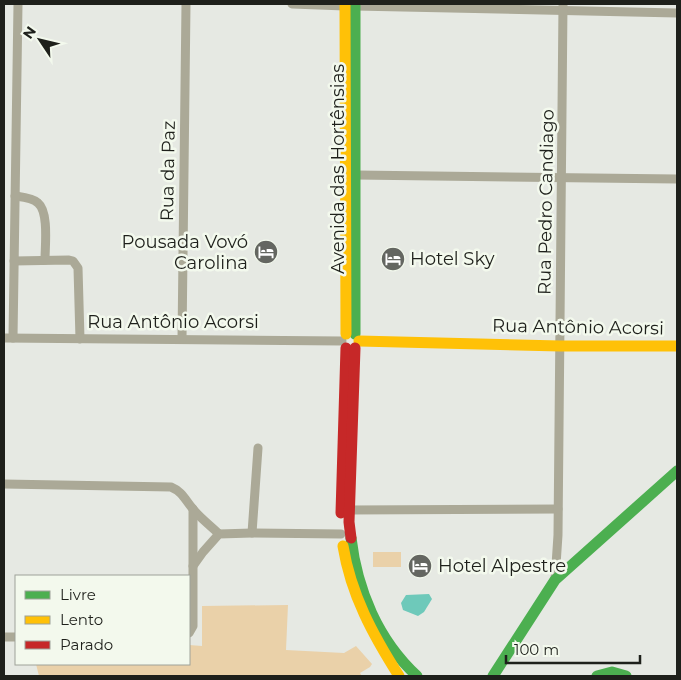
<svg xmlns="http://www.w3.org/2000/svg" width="681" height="680" font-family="Montserrat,sans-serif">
	<rect width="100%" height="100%" fill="#e6e9e3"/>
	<g fill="#ead1a9">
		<rect x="373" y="552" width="28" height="15"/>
		<path d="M288 605 286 650 344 653 356 646 372 664 370 667 360 673 362 676H39L36 664H189V645L202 646V606Z"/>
	</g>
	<path fill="#6ec9ba" d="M429 594 432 599 424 612 418 616 403 610 401 603 406 595Z"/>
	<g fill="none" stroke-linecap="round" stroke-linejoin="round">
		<g stroke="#aba997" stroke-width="9">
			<path d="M292 4 345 6"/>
			<path d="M355 6 677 13"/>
			<path d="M356 175 677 179"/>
			<path d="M15 196C22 197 33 198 38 203 49 212 45 246 45 260"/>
			<path d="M14 261 69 260 73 261 78 268 80 339"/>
			<path d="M4 338 342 341"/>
			<path d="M13 338 18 4"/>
			<path d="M182 339 186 4"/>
			<path d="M4 484 171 487C183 492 185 500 193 509 200 518 211 526 219 534"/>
			<path d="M350 510 558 509"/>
			<path d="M252 533 258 448"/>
			<path d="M193 566 203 552 219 534 252 533 341 534"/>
			<path d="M555 580 558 535 563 4"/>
			<path d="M189 633 193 626V509"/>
			<path d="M4 637H16"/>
		</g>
		<g stroke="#4caf50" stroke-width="11">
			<path d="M355 4V334"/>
			<path d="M351 538C357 590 378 640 417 676"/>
			<path d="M493 676 555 580 677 471"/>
			<path d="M597 676 612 672 626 676"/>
		</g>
		<g stroke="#ffc107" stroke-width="11">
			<path d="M345 4 346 334"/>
			<path d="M359 341 560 346H677"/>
			<path d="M343 546C351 595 373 635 399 676"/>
		</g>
		<g stroke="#c62828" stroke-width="11">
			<path d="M341 513 346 348"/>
			<path d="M351 538 349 522 355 348"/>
		</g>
	</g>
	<defs>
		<g id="hotel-disc" transform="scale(1.25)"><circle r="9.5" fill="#646661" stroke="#f3f9ed"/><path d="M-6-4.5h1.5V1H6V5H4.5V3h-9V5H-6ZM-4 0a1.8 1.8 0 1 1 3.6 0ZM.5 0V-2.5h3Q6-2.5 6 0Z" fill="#fff"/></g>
	</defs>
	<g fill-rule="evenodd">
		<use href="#hotel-disc" x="266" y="252"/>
		<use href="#hotel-disc" x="393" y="259"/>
		<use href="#hotel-disc" x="420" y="566"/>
	</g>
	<g text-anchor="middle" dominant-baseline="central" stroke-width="5" stroke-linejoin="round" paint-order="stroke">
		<g font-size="18" fill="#1e201b" stroke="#f3f9ed">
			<text transform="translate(338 169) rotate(-90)">Avenida das Hortênsias</text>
			<text transform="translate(168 171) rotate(-89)">Rua da Paz</text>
			<text transform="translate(546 202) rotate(-89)">Rua Pedro Candiago</text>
			<text x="173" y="322">Rua Antônio Acorsi</text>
			<text transform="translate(578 327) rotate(1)">Rua Antônio Acorsi</text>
		</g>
		<g font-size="18" fill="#1e201b" stroke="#f3f9ed" text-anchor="start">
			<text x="248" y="242" text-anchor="end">Pousada Vovó<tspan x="248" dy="21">Carolina</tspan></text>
			<text x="410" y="259">Hotel Sky</text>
			<text x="438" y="566">Hotel Alpestre</text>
		</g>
	</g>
	<rect width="681" height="680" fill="none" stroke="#1e201b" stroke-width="10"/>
	<rect x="15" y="575" width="175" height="90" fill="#f3f9ed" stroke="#9ea299"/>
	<rect x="25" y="591" width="25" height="8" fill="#4caf50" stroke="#9ea299"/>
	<text x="60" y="600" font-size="15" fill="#1e201b">Livre</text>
	<rect x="25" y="616" width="25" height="8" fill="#ffc107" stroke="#9ea299"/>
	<text x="60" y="625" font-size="15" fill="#1e201b">Lento</text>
	<rect x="25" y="641" width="25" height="8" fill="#c62828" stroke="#9ea299"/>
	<text x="60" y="650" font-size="15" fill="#1e201b">Parado</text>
	<g transform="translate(40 40) rotate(305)" stroke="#f3f9ed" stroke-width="4" paint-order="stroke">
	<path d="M0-4L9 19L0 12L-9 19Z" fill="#1e201b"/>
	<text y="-8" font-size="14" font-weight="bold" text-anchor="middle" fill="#1e201b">N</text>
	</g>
	<path d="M506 655v8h134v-8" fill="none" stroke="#1e201b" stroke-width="2.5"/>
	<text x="514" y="655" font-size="15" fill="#1e201b" stroke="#f3f9ed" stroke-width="4" paint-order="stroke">100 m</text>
</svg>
